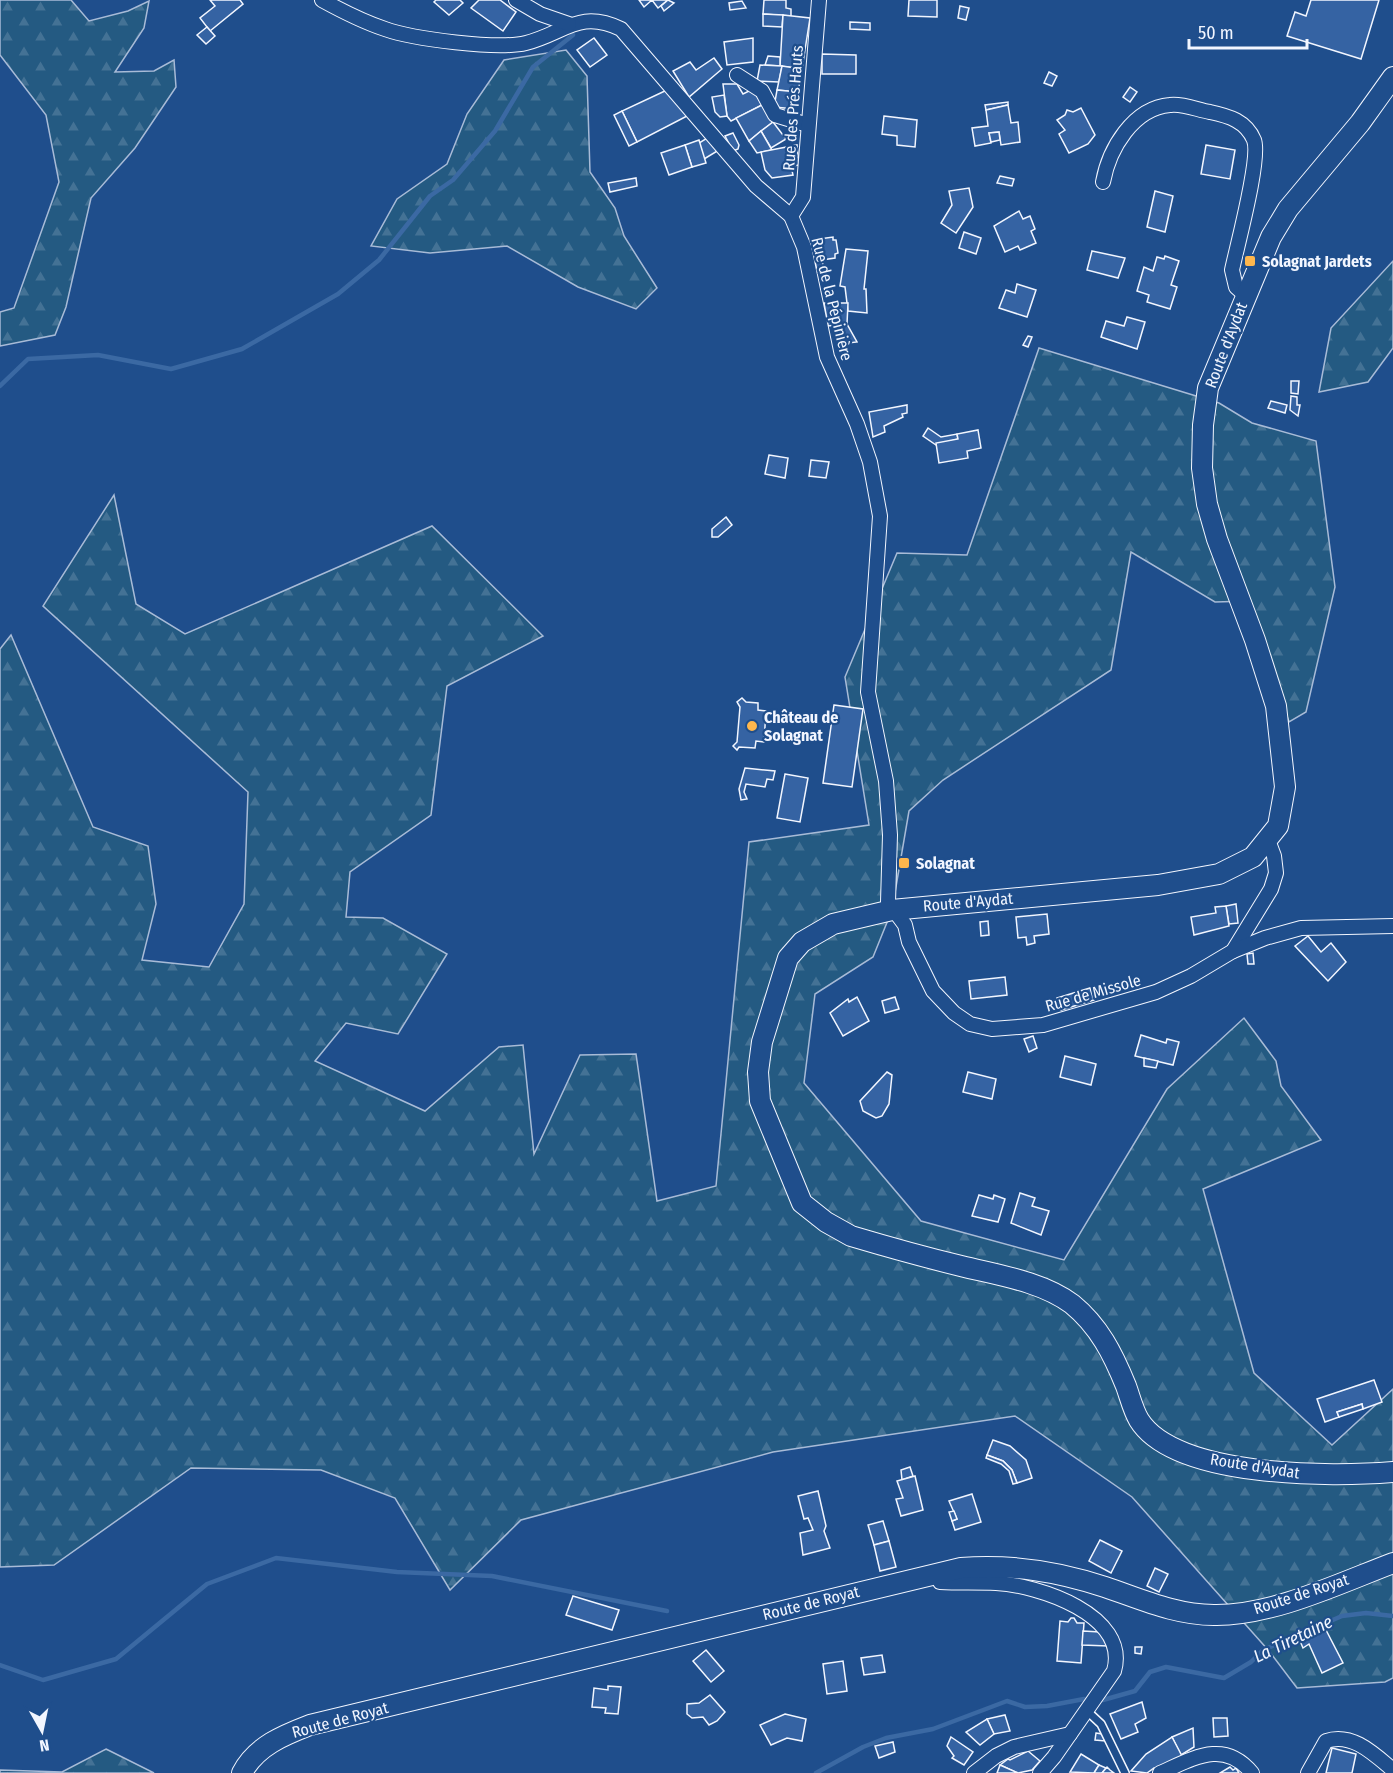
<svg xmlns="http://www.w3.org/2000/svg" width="1393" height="1773" font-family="'Fira Sans Condensed',sans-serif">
	<defs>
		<pattern id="forest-firs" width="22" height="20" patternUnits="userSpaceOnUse" patternTransform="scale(1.5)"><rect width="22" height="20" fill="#245a82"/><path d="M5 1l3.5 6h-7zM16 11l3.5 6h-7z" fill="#447295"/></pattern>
	</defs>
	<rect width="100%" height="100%" fill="#1f4e8c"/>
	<g fill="url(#forest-firs)" stroke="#a8bbd7" stroke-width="1.5">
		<path d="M0 0H71L89 21 128 11 149 1 144 28 115 72 154 71 174 60 176 87 135 148 91 198 66 307 55 335 0 346V312L14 308 59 182 46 115 0 55Z"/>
		<path d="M566 50 587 76 590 172 615 208 624 236 657 288 636 309 578 287 507 246 430 253 371 246 397 199 447 164 467 114 504 60Z"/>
		<path d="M1393 261V348L1368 382 1319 392 1331 328Z"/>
		<path d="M1039 348 1219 403 1252 423 1316 441 1335 587 1306 712 1289 722 1249 601 1215 602 1131 552 1111 670 943 780 909 811 892 910 873 957 815 994 804 1083 921 1221 1064 1260 1167 1089 1244 1018 1276 1061 1281 1086 1321 1140 1203 1189 1254 1373 1332 1445 1393 1389V1678L1385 1682 1297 1688 1269 1651 1132 1497 1015 1416 773 1452 521 1520 450 1590 395 1498 321 1470 191 1468 54 1565 0 1567V649L11 635 93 827 148 846 156 904 142 960 209 967 244 904 248 792 43 606 114 495 136 604 185 634 432 526 543 636 447 686 431 815 350 872 346 917 383 918 447 954 398 1034 346 1023 315 1061 425 1111 499 1047 523 1045 534 1154 580 1055 636 1054 657 1201 716 1186 749 842 869 825 845 677 897 553 967 555Z"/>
		<path d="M106 1749 154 1773H0V1770L62 1772Z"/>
	</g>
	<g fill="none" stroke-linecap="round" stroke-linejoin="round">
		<g stroke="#3b69a3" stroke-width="4.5">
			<path d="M0 386 28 359 98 355 171 369 242 349 338 294 379 260 430 196 453 180 495 131 533 67 573 35"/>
			<path d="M0 1665 43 1680 116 1659 207 1584 276 1558 397 1572 492 1576 667 1611"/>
			<path d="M1103 1700 1135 1691 1150 1672 1166 1667 1224 1678 1251 1662 1263 1650 1342 1616 1366 1613 1393 1616"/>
			<path d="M816 1773 863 1747 886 1738 933 1729 1007 1701 1025 1707 1047 1706 1084 1699"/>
		</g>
	</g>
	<g fill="#3563a3" stroke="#f2f6ff" stroke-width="1.5">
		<path d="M210 0H240L243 4 210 31 200 18 215 6Z"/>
		<path d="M436 0H460L463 3 449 15 434 2Z"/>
		<path d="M479 0H500L516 12 503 31 471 8Z"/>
		<path d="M639 0H668L658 8 652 0 644 7Z"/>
		<path d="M668 0 674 3 664 11 661 6Z"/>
		<path d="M764 0H786V8L791 9V16L763 14Z"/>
		<path d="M909 0H937V17L908 16Z"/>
		<path d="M1311 0H1379L1361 59 1287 36 1295 12 1306 16Z"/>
		<path d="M742 1 746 8 730 10 729 3Z"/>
		<path d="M960 6 969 8 966 20 958 18Z"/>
		<path d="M763 14 783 15 782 27 763 26Z"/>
		<path d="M783 15 810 18 802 69 780 66Z"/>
		<path d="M850 22 870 23V30L850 29Z"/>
		<path d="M207 27 215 36 206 44 197 35Z"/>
		<path d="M594 38 607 55 590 67 577 50Z"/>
		<path d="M753 38V62L727 65 724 42Z"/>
		<path d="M822 54 856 55V74H822Z"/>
		<path d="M768 56 780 57V66L765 65Z"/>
		<path d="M714 58 722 69 689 97 673 71 690 62 696 70Z"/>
		<path d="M760 65 782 66 779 82 757 81Z"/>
		<path d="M782 66 802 69 798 92 777 90Z"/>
		<path d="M1049 72 1057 76 1052 86 1044 83Z"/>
		<path d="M723 84H737L743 94 753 89 762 105 731 121 727 116Z"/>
		<path d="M1130 87 1137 92 1130 102 1123 97Z"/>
		<path d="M667 90 689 115 637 142 622 111Z"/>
		<path d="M777 90 798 92 795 109 774 107Z"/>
		<path d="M724 95 727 116 720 117 715 112 712 97Z"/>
		<path d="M1008 102V105L986 110 985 105Z"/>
		<path d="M762 105 773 122 749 141 736 118Z"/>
		<path d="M1008 105 1011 123 1018 122 1020 142 1001 145 999 132 989 133 991 143 975 146 972 128 988 126 986 110Z"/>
		<path d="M1081 108 1095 135 1088 144 1069 153 1059 134 1065 130 1057 120 1065 115 1067 110 1073 112Z"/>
		<path d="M622 111 637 142 629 146 614 115Z"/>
		<path d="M884 116 917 120 915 147 897 145V136L882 134Z"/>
		<path d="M773 122 786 139 771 148 761 131Z"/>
		<path d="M761 131 772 150 757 153 749 141Z"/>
		<path d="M999 132 1000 140 991 142 989 133Z"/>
		<path d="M733 133 739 145 738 149 733 151 725 136Z"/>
		<path d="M712 135 719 150 704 159 699 143Z"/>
		<path d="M699 140 706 163 692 167 685 145Z"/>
		<path d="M685 145 692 167 669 175 661 153Z"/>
		<path d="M797 145 799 165 791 166 793 175 772 178 765 170 761 152Z"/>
		<path d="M1206 145 1235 150 1230 179 1201 174Z"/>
		<path d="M1000 176 1014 179 1012 186 997 183Z"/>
		<path d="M636 178 637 186 610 192 608 183Z"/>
		<path d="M969 188 973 207 956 233 941 223 952 205 949 191Z"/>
		<path d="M1155 191 1173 196 1165 232 1147 227Z"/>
		<path d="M1019 211 1023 219 1030 216 1035 229 1031 231 1036 243 1020 250 1018 246 1005 252 994 226Z"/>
		<path d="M964 232 981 238 976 254 959 248Z"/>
		<path d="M833 237V240H836L838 253 835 254V258L815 261 812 240Z"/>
		<path d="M846 249 868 251 864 289H866L867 313 848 311 845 287 840 286Z"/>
		<path d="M1092 251 1125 258 1118 278 1087 270Z"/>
		<path d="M1165 256 1179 261 1171 285 1177 287 1170 309 1147 302 1149 295 1137 291 1144 267 1153 271 1157 257 1164 259Z"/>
		<path d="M822 260 824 271 817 272 815 261Z"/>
		<path d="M1017 284 1036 290 1027 317 999 308 1006 290 1015 293Z"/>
		<path d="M824 303H848L847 324 857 342 840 344 837 325 828 326Z"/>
		<path d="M1127 317 1145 322 1137 349 1101 337 1106 321 1124 326Z"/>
		<path d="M1028 336 1032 337 1028 347 1023 345Z"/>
		<path d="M1291 381H1299L1298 394 1291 393Z"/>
		<path d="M1291 396 1297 397V405H1300L1298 416 1290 410Z"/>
		<path d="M1271 401 1287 405 1285 413 1268 408Z"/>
		<path d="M907 405V413L902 414 903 417 884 426 885 432 873 437 869 412Z"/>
		<path d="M928 428 941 437 957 434 958 439 936 445 923 436Z"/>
		<path d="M978 430 981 448 967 451 968 458 939 463 936 443 958 439 957 434Z"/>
		<path d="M769 455 788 458 785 478 765 474Z"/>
		<path d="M811 460 829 462 826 478 809 476Z"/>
		<path d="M726 517 732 525 718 537H712V529Z"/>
		<path d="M742 698 746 702 758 703V710L766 711 764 742 756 741 755 748 739 747 737 750 733 746 737 742 740 707 737 702Z"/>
		<path d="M834 705 863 709 852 787 823 783Z"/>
		<path d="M745 768 775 771 773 780 767 779 765 787 746 784 744 792 747 799 741 800 739 789Z"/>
		<path d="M785 774 808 778 800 822 777 818Z"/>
		<path d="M1236 904 1238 923 1229 924 1226 906Z"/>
		<path d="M1226 906 1229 926 1194 935 1191 917 1216 913 1215 907Z"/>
		<path d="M1047 914 1049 934 1034 936 1035 943 1027 945 1026 937 1018 938 1016 917Z"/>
		<path d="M988 921 989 935 981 936 980 922Z"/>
		<path d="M1308 936 1321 952 1331 943 1346 962 1328 981 1295 946Z"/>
		<path d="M1253 953 1254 964H1248L1247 954Z"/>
		<path d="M1005 977 1007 995 971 999 969 981Z"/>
		<path d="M1090 988 1094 1000 1061 1010 1057 998Z"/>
		<path d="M857 997 869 1021 843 1036 830 1013 848 999 849 1002Z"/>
		<path d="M895 997 899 1009 885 1013 882 1001Z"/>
		<path d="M1141 1035 1166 1043 1167 1039 1179 1042 1173 1065 1135 1056Z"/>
		<path d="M1033 1036 1037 1048 1029 1052 1024 1039Z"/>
		<path d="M1065 1056 1096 1064 1091 1085 1060 1077Z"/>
		<path d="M1144 1058 1158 1061 1156 1068 1144 1066Z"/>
		<path d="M887 1072 892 1075 889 1104 882 1116 876 1118 863 1111 860 1101Z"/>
		<path d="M968 1072 996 1079 992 1099 963 1092Z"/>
		<path d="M1020 1193 1035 1198 1032 1206 1049 1211 1041 1235 1011 1223Z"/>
		<path d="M979 1195 993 1199 994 1195 1005 1199 998 1222 972 1216Z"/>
		<path d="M1374 1380 1382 1402 1363 1409 1362 1404 1337 1412 1339 1417 1325 1422 1317 1399Z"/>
		<path d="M1362 1404 1363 1409 1339 1417 1337 1412Z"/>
		<path d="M993 1440 1010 1446 1026 1460 1032 1478 1017 1483 1012 1470 1003 1461 987 1455Z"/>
		<path d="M987 1455 1003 1461 1012 1470 1017 1483 1013 1484 1009 1471 1001 1464 986 1458Z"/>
		<path d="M910 1467 913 1476 902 1480 901 1470Z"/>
		<path d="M915 1476 923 1510 901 1516 896 1499 903 1498 897 1481Z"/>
		<path d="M818 1491 826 1526 824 1531 830 1548 803 1555 800 1533 813 1530 808 1518 804 1519 798 1496Z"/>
		<path d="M972 1494 981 1522 955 1530 952 1521 957 1519 949 1501Z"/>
		<path d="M954 1511 957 1519 952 1521 949 1512Z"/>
		<path d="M883 1521 889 1541 874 1545 868 1525Z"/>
		<path d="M1100 1540 1122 1551 1111 1573 1089 1561Z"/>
		<path d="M889 1541 896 1567 880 1571 874 1545Z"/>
		<path d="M1155 1568 1168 1574 1159 1592 1147 1586Z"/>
		<path d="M573 1596 619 1610 612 1630 566 1615Z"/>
		<path d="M1071 1618H1074L1077 1623H1084L1081 1663 1057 1661 1060 1621 1068 1622Z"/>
		<path d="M1326 1630 1343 1663 1322 1673 1309 1644 1303 1648 1300 1641Z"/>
		<path d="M1083 1631 1100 1632 1108 1646 1082 1645Z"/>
		<path d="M1135 1647H1142L1141 1654 1135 1653Z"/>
		<path d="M706 1650 724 1671 711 1682 693 1661Z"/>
		<path d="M882 1655 885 1672 864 1675 861 1658Z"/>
		<path d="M843 1661 847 1691 827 1694 823 1664Z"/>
		<path d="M608 1686 621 1687 618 1714 605 1713 606 1708 592 1707 594 1688 608 1690Z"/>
		<path d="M710 1695 725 1712 717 1721 709 1725 703 1717 692 1718 687 1714V1704L699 1703Z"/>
		<path d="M1142 1702 1146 1718 1135 1724 1138 1732 1121 1739 1110 1714Z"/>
		<path d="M785 1714 806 1719 802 1741 787 1738 771 1745 760 1725Z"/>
		<path d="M1005 1715 1010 1731 994 1734 987 1719Z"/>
		<path d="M1213 1718H1227L1228 1736 1214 1737Z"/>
		<path d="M987 1719 994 1734 980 1745 966 1732Z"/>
		<path d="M1193 1728 1194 1747 1181 1755 1172 1737Z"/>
		<path d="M1096 1733 1102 1734 1105 1741 1095 1740Z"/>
		<path d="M951 1737 973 1752 964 1765 952 1758 954 1756 947 1746Z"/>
		<path d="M1172 1737 1183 1758 1158 1772 1154 1768 1147 1773 1131 1771 1146 1754Z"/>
		<path d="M893 1742 895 1752 879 1758 875 1746Z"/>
		<path d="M1332 1748 1356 1754 1352 1773H1326Z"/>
		<path d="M1028 1751 1040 1761 1032 1770 1018 1773 1000 1765 1008 1759 1010 1760Z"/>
		<path d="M1081 1754 1099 1765 1094 1773 1070 1772Z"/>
		<path d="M1000 1765 1018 1773H997Z"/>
		<path d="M1099 1765 1106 1768 1102 1773H1094Z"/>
		<path d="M1107 1767 1110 1770 1114 1773H1102Z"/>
		<path d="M1230 1767 1233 1770 1236 1768 1239 1773H1220Z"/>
	</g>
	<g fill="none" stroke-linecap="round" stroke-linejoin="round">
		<g stroke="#f2f6ff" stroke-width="10">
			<path id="service" d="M1086 1710 1101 1724 1125 1773"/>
		</g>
		<g stroke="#f2f6ff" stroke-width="16">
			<g id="minor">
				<path d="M322 0C342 11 364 22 385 29 413 39 498 50 526 43 565 33 579 9 621 29L756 186 791 216 804 247 827 357 857 424 870 462 880 516 868 692 886 781 890 835 888 902 905 925 909 942 933 991 954 1013 970 1024 992 1029 1043 1025 1156 992 1191 976 1233 951 1271 889 1276 873 1274 856 1268 840"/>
				<path d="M516 0 540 14 569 24"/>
				<path d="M737 75 762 91 775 115 808 125"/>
				<path d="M1103 182C1109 149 1133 108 1170 105 1182 103 1198 110 1210 112 1229 116 1246 121 1254 140 1261 158 1237 246 1232 270L1236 287 1245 295"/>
				<path d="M791 216 803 197 819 0"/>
				<path d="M1233 951 1265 938 1301 928 1393 926"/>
				<path d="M936 1572 940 1582C959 1583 977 1582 996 1583 1038 1585 1130 1615 1114 1671L1054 1757 1040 1773"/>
				<path d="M974 1773 996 1756 1014 1747 1070 1734"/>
				<path d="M1160 1773C1194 1758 1224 1739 1252 1773"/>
				<path d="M1308 1773 1326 1741C1352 1732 1374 1754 1393 1770"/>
			</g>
		</g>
		<g stroke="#f2f6ff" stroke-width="22">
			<g id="secondary">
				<path d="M1393 77 1360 123 1288 209 1271 237 1208 388 1203 425 1202 468 1207 504 1217 539 1255 640 1276 706 1285 787 1278 826 1253 857 1219 874 1158 885 892 910 833 924 802 942 788 958 762 1042 758 1072 760 1101 802 1203 826 1222 851 1236C888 1247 924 1257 961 1266 997 1275 1041 1281 1072 1304 1099 1326 1113 1354 1126 1386 1130 1397 1133 1410 1139 1420 1175 1478 1333 1477 1393 1472"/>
				<path d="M242 1773C256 1746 284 1735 310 1725L961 1568C1012 1564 1057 1571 1105 1587 1141 1599 1175 1615 1214 1615 1272 1616 1340 1583 1393 1563"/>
			</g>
		</g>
		<use href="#service" stroke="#1f4e8c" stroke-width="7"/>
		<use href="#minor" stroke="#1f4e8c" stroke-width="14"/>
		<use href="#secondary" stroke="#1f4e8c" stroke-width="20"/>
	</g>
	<g fill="#ffb74d" stroke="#1f4e8c" stroke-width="2">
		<rect x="1244" y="255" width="12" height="12" rx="3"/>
		<circle cx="752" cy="726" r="6"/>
		<rect x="898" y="857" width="12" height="12" rx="3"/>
	</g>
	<g text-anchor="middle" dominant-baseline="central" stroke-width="4.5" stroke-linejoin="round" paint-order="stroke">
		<g font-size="16" fill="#f2f6ff" stroke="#1f4e8c">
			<text transform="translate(793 108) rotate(-86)">Rue des Prés Hauts</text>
			<text transform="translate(832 299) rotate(76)">Rue de la Pépinière</text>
			<text transform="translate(1226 345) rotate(-69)">Route d'Aydat</text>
			<text transform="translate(968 902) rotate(-5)">Route d'Aydat</text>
			<text transform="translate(1093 993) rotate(-16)">Rue de Missole</text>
			<text transform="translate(1255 1466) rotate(9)">Route d'Aydat</text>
			<text transform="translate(1301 1594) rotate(-18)">Route de Royat</text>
			<text transform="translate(811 1603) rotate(-14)">Route de Royat</text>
			<text transform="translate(340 1720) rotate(-15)">Route de Royat</text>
		</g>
		<g font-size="16" font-weight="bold" fill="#f2f6ff" stroke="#1f4e8c" text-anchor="start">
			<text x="1262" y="261">Solagnat Jardets</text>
			<text x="764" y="717">Château de<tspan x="764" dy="18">Solagnat</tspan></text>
			<text x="916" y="863">Solagnat</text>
		</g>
		<g font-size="18" font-style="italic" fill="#f2f6ff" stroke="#1f4e8c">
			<text transform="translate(1293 1639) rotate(-26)">La Tiretaine</text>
		</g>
	</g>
	<g transform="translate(42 1731) rotate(171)" stroke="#1f4e8c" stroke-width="4.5" paint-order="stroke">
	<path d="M0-4.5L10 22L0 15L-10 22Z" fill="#f2f6ff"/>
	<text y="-9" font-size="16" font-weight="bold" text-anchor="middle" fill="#f2f6ff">N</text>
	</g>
	<path d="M1189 39v9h118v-9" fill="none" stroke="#f2f6ff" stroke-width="3"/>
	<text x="1198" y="39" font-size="18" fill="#f2f6ff" stroke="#1f4e8c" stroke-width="4.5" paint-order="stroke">50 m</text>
</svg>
